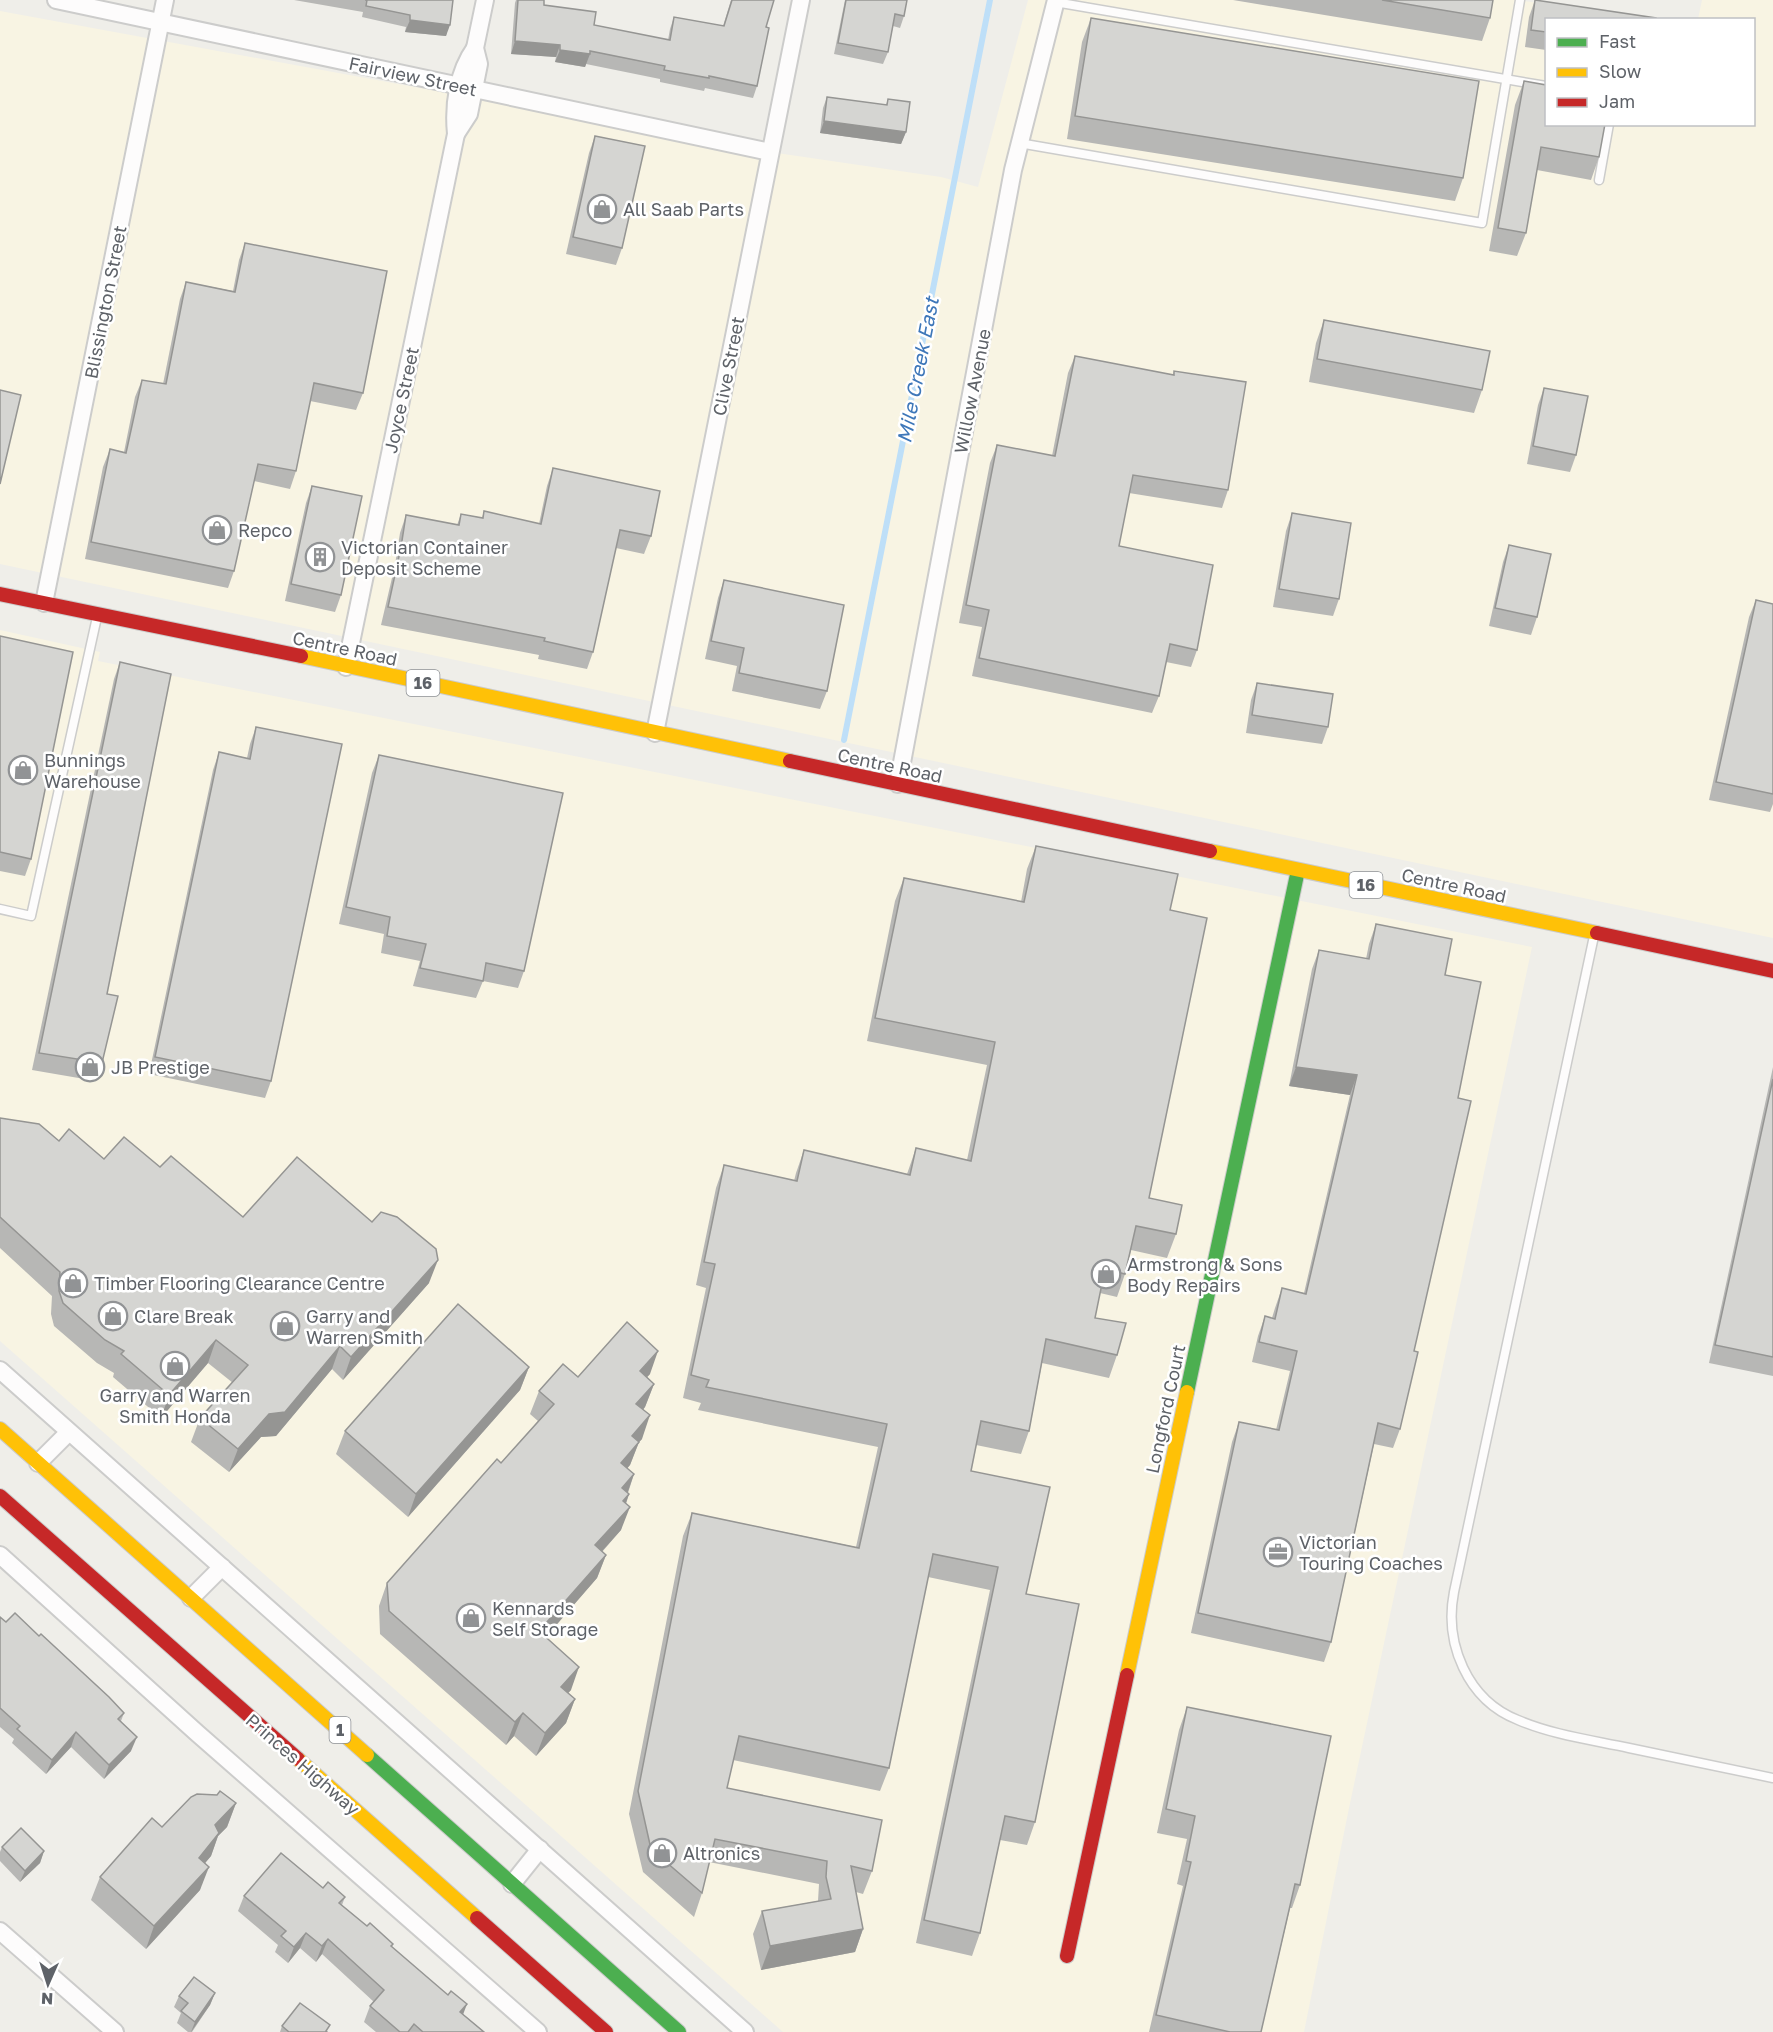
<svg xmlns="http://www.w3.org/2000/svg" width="1773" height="2032" font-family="'Golos Text',sans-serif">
	<rect width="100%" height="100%" fill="#efeee9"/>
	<g fill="#f8f4e3">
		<path d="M1028 0H1516L1652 19 1546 20V124H1754V20L1698 19 1702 0H1773V938L0 564V11L770 152 941 177 978 187Z"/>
		<path d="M0 630 100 652 98 661 1532 947 1349 1808 1304 2032H783L0 1341Z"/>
	</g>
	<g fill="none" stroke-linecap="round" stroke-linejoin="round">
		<path stroke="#bedff8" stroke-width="6" d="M844 740 990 0"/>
		<g stroke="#cccccb" stroke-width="11">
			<g id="lane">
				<path d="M1055 2 1546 86"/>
				<path d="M1019 143 1482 223 1520 0"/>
				<path d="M1599 180 1609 124"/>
				<path d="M0 909 31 916 97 617"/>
				<path d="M1594 936 1454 1592C1444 1643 1467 1700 1518 1720 1553 1735 1592 1740 1629 1748 1677 1758 1725 1768 1773 1778"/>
			</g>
		</g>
		<g stroke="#cccccb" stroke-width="20">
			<g id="street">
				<path d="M56 0 770 152"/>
				<path d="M456 134 469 114 479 64 475 48 485 0"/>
				<path d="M44 603 165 0"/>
				<path d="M346 667 456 134C453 104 458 72 475 48"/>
				<path d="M655 733 801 0"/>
				<path d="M898 784 1013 170 1056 0"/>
				<path d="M0 1370 745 2032"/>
				<path d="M38 1463 69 1432"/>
				<path d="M0 1555 197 1733 538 2032"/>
				<path d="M191 1598 222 1567"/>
				<path d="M512 1884 540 1849"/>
				<path d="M0 1931 115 2032"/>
			</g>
		</g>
		<g stroke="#cbcbca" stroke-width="16">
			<g id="fast">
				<path d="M1187 1392 1298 870"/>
				<path d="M367 1755 679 2032"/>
			</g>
		</g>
		<g stroke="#cbcbca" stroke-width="16">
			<g id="slow">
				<path d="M301 656 790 761"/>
				<path d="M1210 851 1597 933"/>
				<path d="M0 1429 367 1755"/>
				<path d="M1127 1675 1187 1392"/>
				<path d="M298 1759 477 1918"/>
			</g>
		</g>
		<g stroke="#cbcbca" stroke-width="16">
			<g id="jam">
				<path d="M0 594 301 656"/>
				<path d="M790 761 1210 851"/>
				<path d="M1597 933 1773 971"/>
				<path d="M0 1496 298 1759"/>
				<path d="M477 1918 606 2032"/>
				<path d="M1067 1956 1127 1675"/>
			</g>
		</g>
		<use href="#lane" stroke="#fdfcfc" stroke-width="8"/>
		<use href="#street" stroke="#fdfcfc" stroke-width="16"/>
		<use href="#fast" stroke="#4caf50" stroke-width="14"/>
		<use href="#slow" stroke="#ffc107" stroke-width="14"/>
		<use href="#jam" stroke="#c62828" stroke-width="14"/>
	</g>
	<g fill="#b7b7b5">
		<path d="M294 0H453L446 36 405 32 406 27 362 17 363 12Z"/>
		<path d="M516 0H544V5L594 25 668 40 670 29 674 17 723 26 731 0H774L766 27 757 86 753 98 705 88 704 91 660 82V79L586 64 585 67 555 62 556 57 511 54 515 3Z"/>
		<path d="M845 0H907L904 16 900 28 893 26 888 52 883 64 834 54Z"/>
		<path d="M1233 0H1493L1490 18 1482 41Z"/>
		<path d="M1535 0 1546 20V50L1525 47 1529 17Z"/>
		<path d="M1091 18 1463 178 1455 201 1067 139 1082 42Z"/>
		<path d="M1524 81 1599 157 1591 180 1537 170 1526 233 1517 256 1489 251 1515 105Z"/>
		<path d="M827 97 886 105 888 99 906 132 901 144 820 133 823 108Z"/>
		<path d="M595 136 622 248 616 265 566 254 589 153Z"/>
		<path d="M245 243 363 393 356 410 310 401 296 471 290 489 254 481 234 571 228 588 85 559 103 467 110 449 124 452 135 397 142 380 163 384 180 299 186 282 233 291 239 260Z"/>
		<path d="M1324 320 1482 390 1474 413 1309 382 1316 343Z"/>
		<path d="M1075 356 1173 375 1174 371 1228 490 1222 508 1129 493 1119 546 1197 650 1191 667 1166 662 1159 696 1152 713 972 676 982 627 959 623 990 463 997 445 1052 456 1068 373Z"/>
		<path d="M1544 388 1576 455 1570 472 1527 464 1538 405Z"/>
		<path d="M553 468 651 536 644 554 616 548 593 652 587 669 538 659 539 655 381 625 395 565 400 533 406 515 457 525 461 514 482 518 484 511 539 524 547 486Z"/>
		<path d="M312 486 341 595 335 612 285 601 306 503Z"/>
		<path d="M1292 513 1339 599 1333 616 1273 607 1286 531Z"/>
		<path d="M1509 545 1537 617 1531 635 1489 626 1503 562Z"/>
		<path d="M724 580 827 691 820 709 732 691 737 666 705 659 718 598Z"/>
		<path d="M1756 600 1773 604V804L1770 812 1709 800 1749 617Z"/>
		<path d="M0 636 31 859 25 876 0 871Z"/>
		<path d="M120 662 102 1063 96 1081 32 1070 114 679Z"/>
		<path d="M1257 683 1328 727 1322 744 1246 733 1251 700Z"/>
		<path d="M256 727 271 1081 265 1098 149 1074 213 770 219 752 247 758 250 744Z"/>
		<path d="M379 755 524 971 518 988 483 981 476 998 413 986 420 961 381 953 384 934 339 924 372 773Z"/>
		<path d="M1036 846 1170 910 1149 1198 1176 1234 1167 1258 1131 1250 1125 1274 1117 1297 1100 1293 1095 1318 1117 1355 1109 1378 1042 1363 1029 1431 1021 1454 976 1445 971 1471 1026 1594 1035 1822 1027 1845 1000 1840 980 1933 972 1956 916 1943 990 1590 928 1577 889 1768 880 1791 733 1760 727 1788 872 1871 863 1894 856 1892 863 1929 855 1952 761 1970 753 1934 762 1911 818 1901 819 1884 709 1862 702 1893 694 1917 643 1872 629 1814 683 1536 692 1513 856 1547 878 1447 698 1410 701 1403 683 1398 706 1288 696 1285 716 1188 724 1165 794 1181 796 1173 804 1150 907 1174 916 1148 967 1160 987 1065 867 1041 895 901 904 878 1021 902 1027 869Z"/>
		<path d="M1376 924 1445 975 1458 1098 1400 1429 1393 1448 1374 1444 1331 1642 1324 1662 1191 1633 1232 1442 1239 1422 1276 1430 1290 1371 1252 1362 1258 1336 1265 1316 1272 1318 1275 1308 1282 1288 1304 1293 1350 1095 1289 1086 1312 969 1319 950 1366 959 1369 944Z"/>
		<path d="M1773 1067V1376L1709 1363Z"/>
		<path d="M0 1118 59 1141 104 1159 160 1167 243 1217 429 1283 343 1380 332 1369 276 1436 261 1437 229 1472 191 1442 200 1418 233 1383 208 1363 161 1418 113 1377 114 1373 97 1363 54 1326 51 1314 52 1296 0 1248Z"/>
		<path d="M529 1367 520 1390 408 1517 336 1454 345 1431Z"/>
		<path d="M650 1374 647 1377 654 1384 645 1407 643 1410 642 1439 639 1442 630 1465 627 1468 634 1474 628 1493 629 1494 626 1504 621 1530 602 1552 606 1555 597 1578 546 1637 571 1690 568 1693 575 1699 566 1723 536 1756 514 1736 506 1745 380 1634 379 1606 387 1583 501 1463 538 1421 530 1414 539 1391 578 1377Z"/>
		<path d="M0 1617 124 1713 121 1721 131 1751 104 1779 71 1747 46 1774 12 1743 14 1739 0 1727Z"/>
		<path d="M1187 1707 1300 1885 1292 1908H1290L1261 2032H1149L1183 1886 1177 1884 1187 1839 1157 1833 1179 1730Z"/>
		<path d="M236 1803 227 1827 218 1836 211 1856 205 1863 200 1890 146 1949 91 1900 100 1877 162 1827Z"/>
		<path d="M2 1847 44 1851 40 1863 20 1882 0 1861V1852Z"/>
		<path d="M323 1888 345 1897 342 1905 367 1926 393 1944 392 1947 463 2014 484 2032H376L364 2022 370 2006 374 2002 322 1954 316 1962 300 1948 288 1963 275 1952 278 1945 238 1911 244 1896Z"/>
		<path d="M215 1993 210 2005 192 2032H188L177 2023 181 2013 174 2007 179 1996Z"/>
		<path d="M282 2026 327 2032H280Z"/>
	</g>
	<g fill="#959593">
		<path d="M410 20 450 25 446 36 405 32Z"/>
		<path d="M515 41 560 45 556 57 511 54Z"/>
		<path d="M560 50 590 54 585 67 555 62Z"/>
		<path d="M824 121 906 132 901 144 820 133Z"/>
		<path d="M1296 1067 1357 1075 1350 1095 1289 1086Z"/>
		<path d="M438 1260 429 1283 343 1380 351 1357Z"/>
		<path d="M216 1340 208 1363 161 1418 169 1395Z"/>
		<path d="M340 1346 332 1369 276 1436 261 1437 229 1472 238 1449 269 1414Z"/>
		<path d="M658 1351 650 1374 631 1394 640 1371Z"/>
		<path d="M529 1367 520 1390 408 1517 416 1494Z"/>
		<path d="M654 1384 645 1407 628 1427 636 1404Z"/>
		<path d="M650 1415 642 1439 623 1459 632 1436Z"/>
		<path d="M639 1442 630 1465 612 1486 621 1463Z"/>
		<path d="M634 1474 626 1497 622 1488Z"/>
		<path d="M629 1494 621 1517 630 1507 621 1530 586 1569 595 1545 623 1501Z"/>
		<path d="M606 1555 597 1578 531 1654 539 1631Z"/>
		<path d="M579 1667 571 1690 552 1710 561 1687Z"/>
		<path d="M575 1699 566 1723 536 1756 545 1733Z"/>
		<path d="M523 1713 514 1736 506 1745 515 1722Z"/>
		<path d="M76 1732 71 1747 46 1774 52 1760Z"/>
		<path d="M137 1737 131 1751 104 1779 109 1765Z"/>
		<path d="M236 1803 227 1827 218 1836 211 1856 190 1881 199 1858 215 1825Z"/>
		<path d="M44 1851 40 1863 20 1882 25 1871Z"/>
		<path d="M209 1867 200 1890 146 1949 154 1926Z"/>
		<path d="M863 1929 855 1952 761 1970 770 1946Z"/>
		<path d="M306 1933 300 1948 288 1963 294 1947Z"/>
		<path d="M328 1939 322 1954 316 1962 322 1946Z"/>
		<path d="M215 1993 210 2005 191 2032 195 2022Z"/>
		<path d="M467 2004 461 2020 460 2012Z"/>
	</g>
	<g fill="#d5d5d2" stroke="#959593" stroke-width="1.5">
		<path d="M365 0H453L450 25 410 20V15L366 6 367 0Z"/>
		<path d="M518 0H544V5L596 12 594 25 670 40 674 17 724 26 732 0H774L766 27 769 28 757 86 709 76V78L664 70 665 66 590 51V54L560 50V45L515 41Z"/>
		<path d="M846 0H907L904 16 895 14 888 52 838 43Z"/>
		<path d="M1382 0H1493L1490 18Z"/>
		<path d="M1535 0 1656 18V20H1546V32L1531 30Z"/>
		<path d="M1091 18 1479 81 1463 178 1075 116Z"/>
		<path d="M1524 81 1546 85V124H1605L1599 157 1541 147 1526 233 1498 228Z"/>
		<path d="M827 97 887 105 888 99 910 102 906 132 824 121Z"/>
		<path d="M595 136 645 146 622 248 573 237Z"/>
		<path d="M245 243 387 271 363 393 314 383 296 471 258 464 234 571 91 542 110 449 126 453 142 380 166 384 186 282 235 292Z"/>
		<path d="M1324 320 1490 351 1482 390 1317 359Z"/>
		<path d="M1075 356 1174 375V371L1246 382 1228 490 1133 475 1119 546 1213 565 1197 650 1170 644 1159 696 979 658 989 610 966 605 997 445 1055 456Z"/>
		<path d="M1544 388 1588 396 1576 455 1533 446Z"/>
		<path d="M0 390 21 395 0 484Z"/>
		<path d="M553 468 660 491 651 536 620 530 593 652 544 641 545 638 388 607 401 547 406 515 459 525 461 514 483 518 484 511 541 524Z"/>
		<path d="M312 486 362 496 341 595 291 584Z"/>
		<path d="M1292 513 1351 523 1339 599 1279 589Z"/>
		<path d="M1509 545 1551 554 1537 617 1495 608Z"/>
		<path d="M724 580 844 605 827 691 739 673 744 648 711 641Z"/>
		<path d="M1756 600 1773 604V794L1716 782Z"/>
		<path d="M0 636 73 652 31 859 0 852Z"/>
		<path d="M120 662 171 674 107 994 118 996 102 1063 39 1053Z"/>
		<path d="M1257 683 1333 694 1328 727 1252 715Z"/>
		<path d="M256 727 342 744 271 1081 155 1057 219 752 250 759Z"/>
		<path d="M379 755 563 793 524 971 486 963 483 981 420 968 426 944 387 936 390 917 346 907Z"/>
		<path d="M1036 846 1178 874 1170 910 1207 918 1149 1198 1182 1205 1176 1234 1136 1226 1125 1274 1105 1269 1095 1318 1126 1323 1117 1355 1046 1339 1029 1431 981 1421 971 1471 1050 1487 1026 1594 1079 1604 1035 1822 1005 1816 980 1933 924 1920 998 1567 933 1554 889 1768 739 1736 727 1788 882 1820 872 1871 851 1866 863 1929 770 1946 762 1911 831 1899 826 1877 827 1861 715 1839 702 1893 651 1849 638 1791 692 1513 859 1548 887 1424 706 1387 709 1380 691 1375 715 1264 704 1262 724 1165 797 1181 804 1150 910 1175 916 1148 971 1161 995 1042 875 1018 904 878 1024 902Z"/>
		<path d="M1376 924 1452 939 1445 975 1481 982 1458 1098 1471 1101 1414 1351 1418 1352 1400 1429 1378 1423 1331 1642 1198 1613 1239 1422 1279 1430 1297 1351 1259 1342 1265 1316 1275 1319 1282 1288 1306 1294 1357 1075 1296 1067 1319 950 1369 959Z"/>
		<path d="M1773 1079V1357L1715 1345Z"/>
		<path d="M0 1118 39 1124 59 1141 69 1129 104 1159 124 1137 160 1167 171 1156 243 1217 297 1157 372 1222 381 1212 397 1217 436 1249 438 1260 351 1357 340 1346 285 1412 269 1414 238 1449 200 1418 248 1365 216 1340 169 1395 121 1354 124 1351 105 1340 63 1303 59 1291 60 1272 0 1217Z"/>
		<path d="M458 1304 529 1367 416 1494 345 1431Z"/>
		<path d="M627 1322 658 1351 640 1371 654 1384 636 1404 650 1415 632 1436 639 1442 621 1463 634 1474 622 1488 629 1494 623 1501 630 1507 595 1545 606 1555 539 1631 579 1667 561 1687 575 1699 545 1733 523 1713 515 1722 389 1611 387 1583 497 1459 501 1463 554 1404 539 1391 563 1364 578 1377Z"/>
		<path d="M15 1613 39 1636 41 1634 109 1697 124 1713 118 1719 137 1737 109 1765 76 1732 52 1760 17 1729 20 1726 0 1708V1617L6 1622Z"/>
		<path d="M1187 1707 1331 1736 1300 1885 1295 1884 1261 2032H1230L1156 2015 1191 1862 1186 1861 1195 1816 1166 1809Z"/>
		<path d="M220 1791 236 1803 215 1825 219 1833 199 1858 209 1867 154 1926 100 1877 152 1818 162 1827 191 1797 197 1794 217 1795Z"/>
		<path d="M21 1828 44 1851 25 1871 2 1847Z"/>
		<path d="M281 1853 323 1888 328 1882 345 1897 339 1903 367 1926 370 1923 393 1944 391 1946 448 1995 451 1991 467 2004 460 2012 484 2032H423L414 2024 408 2032H400L370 2006 384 1990 328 1939 322 1946 306 1933 294 1947 281 1936 286 1931 244 1896Z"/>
		<path d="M194 1977 215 1993 195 2022 181 2011 188 2003 179 1996Z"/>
		<path d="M300 2003 330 2025 326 2031 327 2032H289L282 2026Z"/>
	</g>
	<defs>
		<g id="shop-ring" transform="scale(1.5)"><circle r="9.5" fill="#fff" stroke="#919395" stroke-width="1.5"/><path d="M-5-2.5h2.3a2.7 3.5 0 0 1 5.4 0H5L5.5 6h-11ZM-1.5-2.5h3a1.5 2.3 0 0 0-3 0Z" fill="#919395"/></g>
		<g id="building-ring" transform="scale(1.5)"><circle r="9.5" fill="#fff" stroke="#919395" stroke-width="1.5"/><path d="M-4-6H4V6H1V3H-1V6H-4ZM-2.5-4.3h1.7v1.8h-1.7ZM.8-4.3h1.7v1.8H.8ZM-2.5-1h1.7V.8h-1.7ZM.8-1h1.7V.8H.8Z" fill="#919395"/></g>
		<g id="office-ring" transform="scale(1.5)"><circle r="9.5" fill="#fff" stroke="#919395" stroke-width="1.5"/><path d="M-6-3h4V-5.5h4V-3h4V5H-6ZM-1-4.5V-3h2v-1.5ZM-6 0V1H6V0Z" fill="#919395"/></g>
	</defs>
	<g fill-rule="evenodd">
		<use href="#shop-ring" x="602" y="209"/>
		<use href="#shop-ring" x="217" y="530"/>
		<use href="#building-ring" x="320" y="557"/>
		<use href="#shop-ring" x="23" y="770"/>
		<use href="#shop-ring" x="90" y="1067"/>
		<use href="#shop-ring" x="1106" y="1274"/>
		<use href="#shop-ring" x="73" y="1283"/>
		<use href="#shop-ring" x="113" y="1316"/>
		<use href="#shop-ring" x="285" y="1326"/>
		<use href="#shop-ring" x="175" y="1366"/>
		<use href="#office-ring" x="1278" y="1552"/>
		<use href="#shop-ring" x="471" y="1618"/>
		<use href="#shop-ring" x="662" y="1853"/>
	</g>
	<g text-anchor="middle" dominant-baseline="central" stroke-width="5" stroke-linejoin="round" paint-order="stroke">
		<g fill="#fff" stroke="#8e9195" stroke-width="1.5">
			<rect x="406.5" y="670" width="33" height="26" rx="4.5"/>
			<rect x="1349.5" y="872" width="33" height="26" rx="4.5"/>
			<rect x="329.5" y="1717" width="21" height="26" rx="4.5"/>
		</g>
		<g font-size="16" font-weight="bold" fill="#5e6268">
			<text x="423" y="683">16</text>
			<text x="1366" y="885">16</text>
			<text x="340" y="1730">1</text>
		</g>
		<g font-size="18" fill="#5e6268" stroke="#fff">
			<text transform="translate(413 76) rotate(12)">Fairview Street</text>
			<text transform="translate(105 302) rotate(-79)">Blissington Street</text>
			<text transform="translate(728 366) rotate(-79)">Clive Street</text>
			<text transform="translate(972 391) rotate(-79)">Willow Avenue</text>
			<text transform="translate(401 400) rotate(-78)">Joyce Street</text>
			<text transform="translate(345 648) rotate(12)">Centre Road</text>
			<text transform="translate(890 765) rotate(12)">Centre Road</text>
			<text transform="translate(1454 885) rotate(12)">Centre Road</text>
			<text transform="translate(1165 1409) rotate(-78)">Longford Court</text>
			<text transform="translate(303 1764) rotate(41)">Princes Highway</text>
		</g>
		<g font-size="18" fill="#5e6268" stroke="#fff" text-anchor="start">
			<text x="623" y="209">All Saab Parts</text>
			<text x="238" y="530">Repco</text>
			<text x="341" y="547">Victorian Container<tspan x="341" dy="21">Deposit Scheme</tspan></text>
			<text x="44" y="760">Bunnings<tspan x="44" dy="21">Warehouse</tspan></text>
			<text x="111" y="1067">JB Prestige</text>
			<text x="1127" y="1264">Armstrong &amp; Sons<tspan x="1127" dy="21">Body Repairs</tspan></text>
			<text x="94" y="1283">Timber Flooring Clearance Centre</text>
			<text x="134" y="1316">Clare Break</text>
			<text x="306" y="1316">Garry and<tspan x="306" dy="21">Warren Smith</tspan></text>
			<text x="175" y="1395" text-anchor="middle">Garry and Warren<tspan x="175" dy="21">Smith Honda</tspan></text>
			<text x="1299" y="1542">Victorian<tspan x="1299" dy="21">Touring Coaches</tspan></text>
			<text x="492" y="1608">Kennards<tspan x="492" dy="21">Self Storage</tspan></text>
			<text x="683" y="1853">Altronics</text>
		</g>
		<g font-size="20" font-style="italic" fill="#3e77b9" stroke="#fff">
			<text transform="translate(917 370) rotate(-79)">Mile Creek East</text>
		</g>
	</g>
	<rect x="1545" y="18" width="210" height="108" fill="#ffffff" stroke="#bfc0c3" stroke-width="1.5"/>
	<rect x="1557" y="38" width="30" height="9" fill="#4caf50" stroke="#bfc0c3" stroke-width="1.5"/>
	<text x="1599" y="48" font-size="18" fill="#5e6268">Fast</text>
	<rect x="1557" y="68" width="30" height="9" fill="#ffc107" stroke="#bfc0c3" stroke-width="1.5"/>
	<text x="1599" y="78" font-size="18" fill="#5e6268">Slow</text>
	<rect x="1557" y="98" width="30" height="9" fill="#c62828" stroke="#bfc0c3" stroke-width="1.5"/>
	<text x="1599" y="108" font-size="18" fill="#5e6268">Jam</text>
	<g transform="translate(48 1984) rotate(183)" stroke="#ffffff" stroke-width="4.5" paint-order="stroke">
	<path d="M0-4.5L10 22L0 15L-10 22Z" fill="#5e6268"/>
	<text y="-9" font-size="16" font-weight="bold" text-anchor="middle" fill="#5e6268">N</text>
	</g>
</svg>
